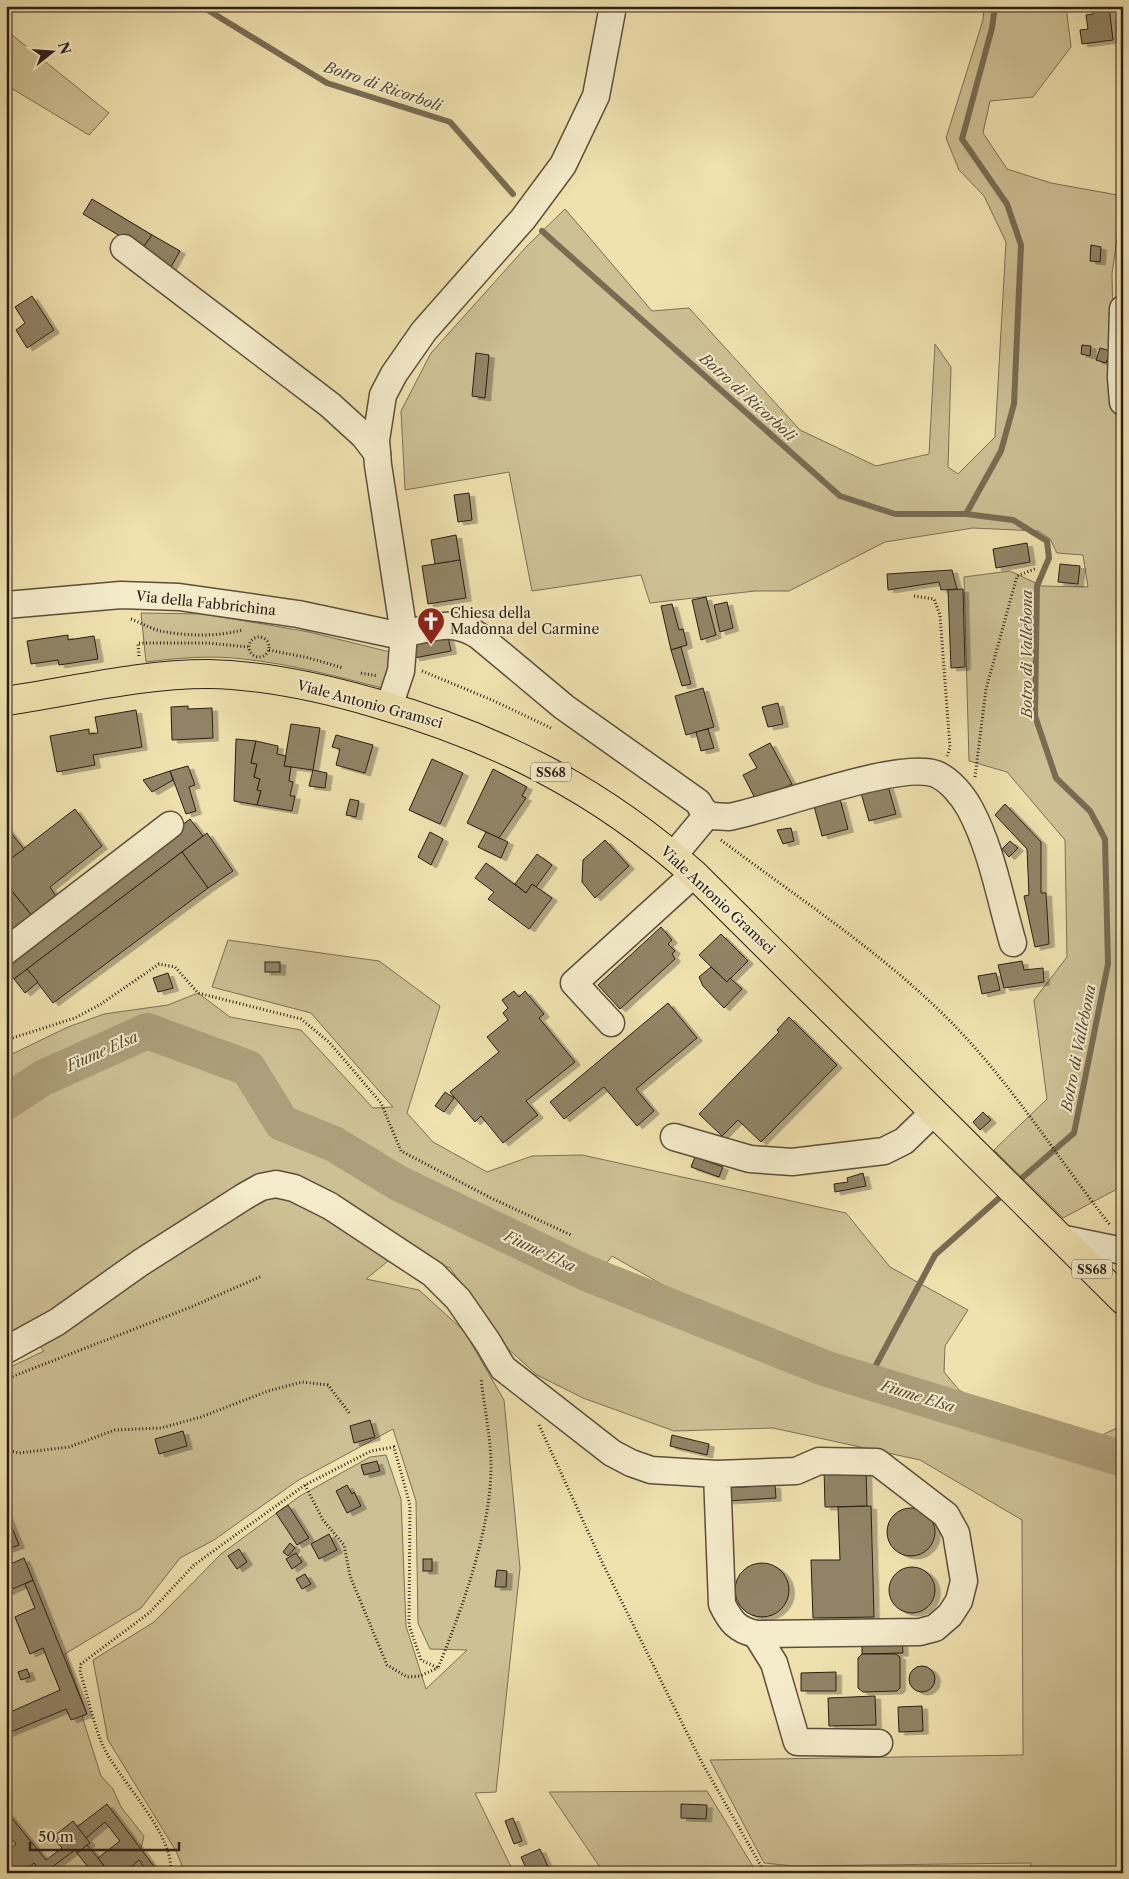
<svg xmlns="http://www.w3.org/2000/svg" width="1129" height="1879" font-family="'Libre Caslon Text',serif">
	<defs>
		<filter id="shadow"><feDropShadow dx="5.5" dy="3" stdDeviation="0" flood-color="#0004"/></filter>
	</defs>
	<rect width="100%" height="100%" fill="#f0e1af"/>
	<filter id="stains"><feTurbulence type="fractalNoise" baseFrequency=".004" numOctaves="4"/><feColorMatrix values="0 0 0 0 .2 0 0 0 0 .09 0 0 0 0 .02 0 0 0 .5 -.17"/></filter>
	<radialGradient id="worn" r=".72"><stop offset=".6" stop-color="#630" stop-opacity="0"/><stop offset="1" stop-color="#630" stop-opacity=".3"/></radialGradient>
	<g fill="#cec095" stroke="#7c7056" fill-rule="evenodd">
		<path d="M984 6H1066L1071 47 1033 97 990 101 983 133 1007 169 1051 183 1123 196 1112 274 1114 380 1123 460V1154L1117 1189 1063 1218 994 1150 1047 1099 1034 1000 1067 957 1065 840 1007 772 969 761 964 577 1010 571 1042 586 1088 587 1083 555 1057 553 1050 539 1038 531 973 528 885 542 789 591H755L650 603 641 575 532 591 509 472 405 490 401 411 431 353 527 246 565 209 652 311 689 308 800 430 876 466 929 454 935 344 951 367 948 467 958 474 995 437 1006 242 984 196 959 170 946 138 983 20Z"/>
		<path d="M6 30 109 113 89 135 6 85Z"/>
		<path d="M141 613 205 614 309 632 394 653 386 689C339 677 291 664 243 659 211 655 177 658 146 662Z"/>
		<path d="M228 940 379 961 440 1006 407 1113 433 1142 487 1172 532 1156 582 1155 846 1213 890 1267 968 1310 945 1346 944 1372 959 1390 977 1400 1098 1437 1123 1425V1873H1030L1031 1863 793 1866 764 1863 710 1760 1023 1755 1022 1520 920 1460 773 1428 674 1431 583 1398 537 1375 506 1347 450 1268 404 1248 366 1279 419 1290 464 1331 504 1400 520 1568 496 1792 475 1793 514 1873H185L176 1851 108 1740 93 1660 154 1622 221 1554 300 1496 370 1457 386 1455 401 1499 406 1626 426 1689 467 1650 430 1649 418 1623 416 1501 393 1429 297 1481 214 1540 180 1558 141 1608 65 1654 87 1714 82 1716 101 1776 113 1789 121 1807 144 1836 141 1849 159 1873H6V1390L9 1388 6 1369 44 1351 24 1328 6 1339V1057L68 1027 104 1014 168 1005 198 993 230 1017 301 1030 373 1108 393 1107 311 1013 212 987ZM612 1256 748 1333 742 1345 593 1280Z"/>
		<path d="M707 1791 757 1873H604L549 1792Z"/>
	</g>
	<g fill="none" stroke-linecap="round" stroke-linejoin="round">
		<g stroke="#796c53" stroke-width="6">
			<path d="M201 6 327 83 450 122 513 194"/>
			<path d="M995 6 992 28 962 139 1007 204 1021 245 1014 404 1001 451 966 514 1013 520 1047 541 1049 558 1037 586 1035 716 1056 778 1090 811 1105 839 1108 964 1074 1133 1015 1184"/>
			<path d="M542 231 840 496 895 514H966"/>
			<path d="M868 1380 935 1255 1006 1192"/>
		</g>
		<path stroke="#ad9f7b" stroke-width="36" d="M6 1102 43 1078 147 1031 248 1068 282 1123 334 1144 398 1183 586 1273 827 1369 1123 1459"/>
	</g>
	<g fill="#918466" stroke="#2a1f16" filter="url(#shadow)">
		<path d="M1092 6H1109L1113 40 1082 44 1080 30 1088 29 1086 15 1093 14Z"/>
		<path d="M92 199 152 235 142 249 83 214Z"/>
		<path d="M152 235 180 251 167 274 142 249Z"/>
		<path d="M1091 245 1101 247 1100 262 1090 261Z"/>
		<path d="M32 296 54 330 27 348 16 330 25 323 15 307Z"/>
		<path d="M1082 345 1091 346 1090 356 1081 354Z"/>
		<path d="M1100 348 1110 351 1106 363 1096 360Z"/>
		<path d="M476 353 489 355 485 398 472 396Z"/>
		<path d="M469 493 472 520 458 522 454 495Z"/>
		<path d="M456 535 460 560 435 564 431 540Z"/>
		<path d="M1027 543 1030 562 996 568 993 549Z"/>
		<path d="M460 560 466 598 428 604 422 566Z"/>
		<path d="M1060 564 1080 566 1078 584 1058 582Z"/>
		<path d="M952 570 957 589 941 590 939 582 888 590 887 574Z"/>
		<path d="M963 589 965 667 951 668 948 590Z"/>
		<path d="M706 597 716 635 701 640 692 600Z"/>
		<path d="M727 602 733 628 720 632 714 605Z"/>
		<path d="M672 604 679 630 683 629 687 645 671 650 661 606Z"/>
		<path d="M447 632 451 651 414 658 410 639Z"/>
		<path d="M68 635V640L94 636 98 659 59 665 58 660 31 664 27 641Z"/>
		<path d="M681 647 691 684 682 686 671 650Z"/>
		<path d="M703 688 714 727 686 735 675 696Z"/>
		<path d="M778 703 783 724 768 727 762 707Z"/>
		<path d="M188 706V709L212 708 213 738 172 740 171 707Z"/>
		<path d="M136 710 142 747 93 755 95 765 57 772 50 736 89 729V734L98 733 95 717Z"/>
		<path d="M291 724 320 728 313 770 284 766Z"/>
		<path d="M708 729 714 748 701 751 696 732Z"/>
		<path d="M336 735 373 745 365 773 336 765 340 749 332 747Z"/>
		<path d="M236 739 256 741 251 763 257 764 254 777 260 779 257 790 261 791 257 805 234 801Z"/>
		<path d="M256 741 278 746 277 754 286 756 284 766 291 767 289 781 293 782 290 796H295L292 811 257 805 261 791 257 790 260 779 254 777 257 764 251 763Z"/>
		<path d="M770 743 792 784 757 802 743 775 757 768 749 754Z"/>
		<path d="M432 759 463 773 440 824 409 810Z"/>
		<path d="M188 766 195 785 189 787 196 811 186 814 170 771Z"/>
		<path d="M493 769 527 787 522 796 526 798 499 838 467 823Z"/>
		<path d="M313 770 327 773 325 788 309 786Z"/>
		<path d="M170 771 173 780 152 792 143 780Z"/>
		<path d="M888 786 896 814 869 821 861 793Z"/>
		<path d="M350 799 359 801 356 817 346 815Z"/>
		<path d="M840 799 848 829 822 836 814 806Z"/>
		<path d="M1005 804 1041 842V893H1046L1049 944 1035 947 1024 896 1029 895 1027 849 995 815Z"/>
		<path d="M75 809 102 846 50 887 58 899 33 917 6 884V862Z"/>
		<path d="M190 819 203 836 14 979 6 968V960Z"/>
		<path d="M6 827 24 849 6 862Z"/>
		<path d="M791 828 794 841 783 844 777 830Z"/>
		<path d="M430 832 443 839 431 865 418 857Z"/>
		<path d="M486 832 508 842 501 858 478 847Z"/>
		<path d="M207 833 233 871 208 888 182 852Z"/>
		<path d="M605 840 629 866 595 898 582 882 583 860Z"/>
		<path d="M1010 841 1018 848 1009 857 1002 849Z"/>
		<path d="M182 852 208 888 53 1003 27 969Z"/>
		<path d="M537 854 552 865 536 887 532 884 526 893 515 884Z"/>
		<path d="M486 863 526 893 532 884 552 898 529 929 488 899 494 892 475 878Z"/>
		<path d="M6 884 33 917 6 937Z"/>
		<path d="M661 927 672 940 668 944 675 951 672 954 675 959 620 1009 598 985Z"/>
		<path d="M721 934 748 961 727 982 699 955Z"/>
		<path d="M1022 961 1024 970 1043 968 1044 982 1004 988 998 965Z"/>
		<rect x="265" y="962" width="15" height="10"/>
		<path d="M711 967 727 982 730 978 742 989 724 1008 703 986 699 977Z"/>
		<path d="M27 969 38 982 25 993 14 979Z"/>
		<path d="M168 973 173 988 158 992 153 978Z"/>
		<path d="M996 973 1000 990 982 994 978 976Z"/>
		<path d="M514 991 519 997 525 991 544 1014 539 1018 575 1062 526 1101 538 1115 503 1143 481 1116 475 1122 450 1092 499 1052 487 1037 508 1020 503 1013 508 1008 502 1000Z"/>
		<path d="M668 1003 697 1038 636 1089 654 1111 637 1126 604 1087 564 1119 550 1102Z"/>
		<path d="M789 1017 837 1065 761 1142 738 1120 722 1136 699 1114 779 1032 777 1030Z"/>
		<path d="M445 1092 454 1098 444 1112 435 1106Z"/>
		<path d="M983 1112 991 1120 980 1130 973 1122Z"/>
		<path d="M695 1157 723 1167 719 1177 691 1167Z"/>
		<path d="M863 1173 866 1186 835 1192 834 1184 848 1182 847 1178Z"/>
		<path d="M370 1420 375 1437 354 1443 350 1426Z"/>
		<path d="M183 1431 187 1446 159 1454 155 1439Z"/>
		<path d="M672 1435 709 1444 707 1455 670 1446Z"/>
		<path d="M377 1461 380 1471 364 1475 361 1465Z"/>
		<path d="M866 1467 867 1506 825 1507 824 1468Z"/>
		<path d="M347 1485 352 1494 354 1492 361 1506 347 1513 336 1491Z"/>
		<path d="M775 1485 776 1498 727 1501 726 1488Z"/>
		<path d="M288 1505 309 1538 297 1545 276 1513Z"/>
		<path d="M871 1506 874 1617 813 1618 811 1560H840L838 1507Z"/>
		<circle cx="911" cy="1532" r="24"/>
		<path d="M6 1513 19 1545 6 1550Z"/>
		<path d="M329 1534 337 1550 319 1559 311 1544Z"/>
		<path d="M290 1543 295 1548 288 1556 283 1552Z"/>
		<path d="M239 1549 247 1562 237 1569 228 1556Z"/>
		<path d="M296 1553 302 1562 292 1569 286 1559Z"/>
		<path d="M24 1558 33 1580 6 1592V1566Z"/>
		<rect x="423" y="1559" width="9" height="12"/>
		<circle cx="762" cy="1590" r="27"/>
		<circle cx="912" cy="1590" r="23"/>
		<path d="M497 1570 507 1571 506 1587H495Z"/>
		<path d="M305 1574 311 1584 302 1589 296 1579Z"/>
		<path d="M33 1580 87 1714 71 1720 66 1709 6 1734V1714L60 1690 43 1648 30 1654 15 1617 35 1608 25 1584Z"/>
		<path d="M902 1640 903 1653 862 1654V1641Z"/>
		<path d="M862 1654H896L900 1657V1688L897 1691 863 1692 858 1688V1658Z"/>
		<circle cx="922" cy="1679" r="13"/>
		<path d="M27 1669 30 1677 21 1680 18 1672Z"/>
		<path d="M836 1672V1691H801V1673Z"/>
		<path d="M875 1696 876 1725 829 1726 828 1698Z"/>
		<path d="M922 1706 923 1731 899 1732 898 1707Z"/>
		<path d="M107 1804 159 1873H140L144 1867 139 1860 124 1873H109L98 1858 120 1841 105 1822 86 1838 77 1827Z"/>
		<path d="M681 1804 707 1805 706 1819 681 1818Z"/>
		<path d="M6 1811 46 1860 62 1848 53 1837 73 1821 90 1843 77 1853 75 1850 52 1867 56 1873H42L34 1863 22 1873H6V1852L16 1844 6 1832Z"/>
		<path d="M513 1818 522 1841 514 1844 505 1821Z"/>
		<path d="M87 1845 98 1858 109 1873H81L88 1867 77 1853Z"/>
		<path d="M540 1849 551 1873H528L521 1857Z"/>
	</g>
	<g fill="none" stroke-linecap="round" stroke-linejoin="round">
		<g stroke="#5c503c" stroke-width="29">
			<g id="minor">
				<path d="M124 248 330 405 364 436 377 453"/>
				<path d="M1123 309 1121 378 1123 402"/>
				<path d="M6 605 121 595 179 597 298 614 392 634C425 634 446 614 479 636L564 707 698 802 704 812 703 820 673 856"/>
				<path d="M389 707 401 671 404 634 378 465 376 440 383 395 394 374 424 331 523 219 563 165 596 96 613 6"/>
				<path d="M704 812 712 816 729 817C773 809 900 760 936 774 950 780 963 796 970 809 992 850 1000 899 1013 943"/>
				<path d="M6 951 170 825"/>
				<path d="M611 1023 574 983 694 874"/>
				<path d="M674 1137 750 1159 792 1162 884 1151 904 1141 934 1112"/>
				<path d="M1060 1238 1123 1251"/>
				<path d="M6 1350 57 1322 140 1263 245 1196 261 1187 276 1184 294 1188 330 1206 433 1274 458 1299 487 1341 503 1368 612 1453 631 1463 651 1470 717 1474 796 1471 819 1461 877 1462 946 1515 956 1533 964 1581 959 1601 950 1615 935 1628 920 1632 756 1634C737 1630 730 1621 722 1604L717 1474"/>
				<path d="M756 1634 774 1663 797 1742 879 1743"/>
			</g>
		</g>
		<g stroke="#2a1f16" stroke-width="30">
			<path id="major" d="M6 701C73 691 140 674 208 674 265 675 320 687 375 703 495 737 599 789 694 874L1123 1300"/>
		</g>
		<g stroke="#2a1f16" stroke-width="3" stroke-dasharray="1 2.5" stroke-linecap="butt">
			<path d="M914 596 934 599 940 615 950 748 947 756"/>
			<path d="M131 619C141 623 150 628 160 631 185 636 218 637 242 630"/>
			<circle cx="259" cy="647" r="10"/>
			<path d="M269 650 309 658 343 668"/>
			<path d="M139 656 138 643H208L248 647"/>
			<path d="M422 671 492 700 551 728"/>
			<path d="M361 673 377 676"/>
			<path d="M975 777 986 689 1017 576 1037 568"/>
			<path d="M721 840C798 898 880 951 948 1019 1010 1081 1056 1156 1110 1225"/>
			<path d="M6 1040 75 1018 101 1004 159 964 175 967 198 993 301 1019 329 1042 381 1103 401 1151 491 1198 571 1235"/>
			<path d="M6 1379 191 1307 262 1276"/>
			<path d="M539 1425 602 1562 701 1761 765 1873"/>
			<path d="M6 1450 19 1453 69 1447 115 1430 161 1428 201 1417 268 1391 302 1382 328 1385 350 1414"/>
			<path d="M305 1485 323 1520 344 1545 350 1576 387 1665 407 1677 420 1676 438 1668"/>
			<path d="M764 1871 900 1869 1035 1870"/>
			<path d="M170 1873C177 1837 118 1779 103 1746 93 1723 88 1696 80 1672L81 1664 149 1613 194 1565 305 1485 371 1451 394 1447 410 1505 409 1625 421 1660 438 1668C462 1609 491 1530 491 1466 491 1437 484 1407 481 1378"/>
		</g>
		<use href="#minor" stroke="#f5eccb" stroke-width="26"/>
		<use href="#major" stroke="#f0e1af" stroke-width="28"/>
	</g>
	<defs>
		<g id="church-pin" transform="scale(1.4375)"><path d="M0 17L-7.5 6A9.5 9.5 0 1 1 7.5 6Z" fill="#8f2418" stroke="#f5eccb"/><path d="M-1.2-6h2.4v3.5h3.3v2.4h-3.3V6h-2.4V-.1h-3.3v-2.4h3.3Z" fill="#fff"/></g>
	</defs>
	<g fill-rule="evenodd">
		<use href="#church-pin" x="431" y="621"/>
	</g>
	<g text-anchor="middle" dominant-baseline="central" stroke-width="4" stroke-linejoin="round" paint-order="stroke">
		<g fill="#f5eccb" stroke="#675c4c" stroke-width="1">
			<rect x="531" y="762.5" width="40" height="19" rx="4"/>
			<rect x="1072" y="1259.5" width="40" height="19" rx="4"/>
		</g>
		<g font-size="12" font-weight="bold" fill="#2a1f16">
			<text x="551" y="772">SS68</text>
			<text x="1092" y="1269">SS68</text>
		</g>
		<g font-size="14" fill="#2a1f16" stroke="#f5eccb">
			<text transform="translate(206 603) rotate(6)">Via della Fabbrichina</text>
			<text transform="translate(370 704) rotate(15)">Viale Antonio Gramsci</text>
			<text transform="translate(718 900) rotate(43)">Viale Antonio Gramsci</text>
		</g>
		<g font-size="14" fill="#2a1f16" stroke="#f5eccb" text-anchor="start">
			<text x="450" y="613">Chiesa della<tspan x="450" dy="16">Madonna del Carmine</tspan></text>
		</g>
		<g font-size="15" font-style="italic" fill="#584c39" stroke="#f5eccb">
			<text transform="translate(383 86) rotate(19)">Botro di Ricorboli</text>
			<text transform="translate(748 397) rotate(42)">Botro di Ricorboli</text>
			<text transform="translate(1026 654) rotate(-90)">Botro di Vallebona</text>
			<text transform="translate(1078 1048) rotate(-79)">Botro di Vallebona</text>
			<text transform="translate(102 1051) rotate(-24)">Fiume Elsa</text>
			<text transform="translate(540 1251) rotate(25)">Fiume Elsa</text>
			<text transform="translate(918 1396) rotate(17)">Fiume Elsa</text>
		</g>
	</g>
	<rect width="1129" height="1879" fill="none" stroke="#f0e1af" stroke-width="25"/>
	<rect x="8" y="8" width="1114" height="1864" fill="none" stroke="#2a1f16" stroke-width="2.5"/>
	<rect x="12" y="12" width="1104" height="1854" fill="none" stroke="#2a1f16"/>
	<g transform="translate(52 52) rotate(73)" stroke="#f5eccb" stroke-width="4" paint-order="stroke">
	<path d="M0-4L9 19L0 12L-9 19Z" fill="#2a1f16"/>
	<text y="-8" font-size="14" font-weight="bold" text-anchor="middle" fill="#2a1f16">N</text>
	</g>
	<path d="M30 1842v8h149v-8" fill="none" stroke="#2a1f16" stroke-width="2.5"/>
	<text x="38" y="1842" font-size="15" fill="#2a1f16" stroke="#f5eccb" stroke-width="4" paint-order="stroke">50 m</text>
	<rect width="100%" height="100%" filter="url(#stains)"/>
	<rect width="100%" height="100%" fill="url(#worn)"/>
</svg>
